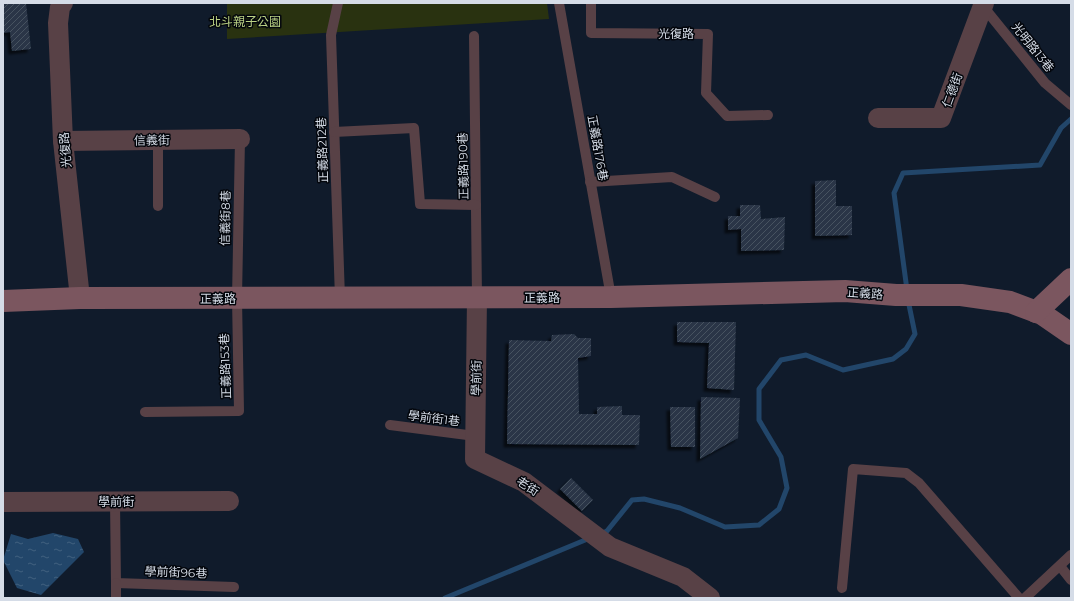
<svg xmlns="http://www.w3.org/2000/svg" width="1074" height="601" font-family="Montserrat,'Noto Sans TC',sans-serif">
	<defs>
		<pattern id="water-ripples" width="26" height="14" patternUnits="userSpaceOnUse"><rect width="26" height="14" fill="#22466a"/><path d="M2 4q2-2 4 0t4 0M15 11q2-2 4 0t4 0" fill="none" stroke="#41607f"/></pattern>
		<pattern id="building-hatch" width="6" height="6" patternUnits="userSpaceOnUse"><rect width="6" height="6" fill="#293546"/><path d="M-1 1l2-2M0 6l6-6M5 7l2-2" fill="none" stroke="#475261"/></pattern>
		<filter id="shadow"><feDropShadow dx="-3.5" dy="3.5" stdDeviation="1" flood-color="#0009"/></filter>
	</defs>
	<rect width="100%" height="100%" fill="#101b2b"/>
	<path fill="#293210" d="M227 3H547L549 19 227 39Z"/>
	<path fill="url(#water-ripples)" d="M53 533 78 539 84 552 41 595 17 588 3 560 11 534 28 539Z"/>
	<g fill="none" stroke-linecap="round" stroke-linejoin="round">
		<g stroke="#22466a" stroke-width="5">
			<path d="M907 290 894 193 903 173 1040 165 1061 128 1071 119"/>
			<path d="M601 534 607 531 632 500 644 499 680 508 725 527 759 525 779 509 787 488 781 457 759 420V389L781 360 806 355 843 370 893 359 906 349 915 334 908 300"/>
			<path d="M445 598 590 538"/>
		</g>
	</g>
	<g fill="url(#building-hatch)" filter="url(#shadow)">
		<path d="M3 3H26L31 49 12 51 10 32 3 33Z"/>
		<path d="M836 180V206H852V235L815 236V181Z"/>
		<path d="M740 205H760L761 219 785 217 784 250 741 251V229L728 230V216H740Z"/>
		<path d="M677 322H736L734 390 707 388 709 343 677 342Z"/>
		<path d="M574 334 578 338H591V356L578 358 579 414H597V407L622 406V415H640L639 445 507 444 509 340 551 341 552 335Z"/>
		<path d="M701 397 740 398 738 438 700 459Z"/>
		<path d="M670 407H695V447H671Z"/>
		<path d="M571 478 593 500 582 511 560 489Z"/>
	</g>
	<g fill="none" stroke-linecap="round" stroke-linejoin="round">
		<g stroke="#584146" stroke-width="10">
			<path d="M338 3 331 35 340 298"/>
			<path d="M559 3 611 297"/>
			<path d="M591 3V33L708 34 706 93 727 116 768 115"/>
			<path d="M982 5 1045 83 1071 105"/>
			<path d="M474 36 477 297"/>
			<path d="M334 132 414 128 420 204 476 205"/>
			<path d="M590 182 672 177 715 197"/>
			<path d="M158 206V140"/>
			<path d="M145 412 239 411 237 298 240 139"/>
			<path d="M390 425 475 436"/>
			<path d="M115 501 116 583 234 587"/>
			<path d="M1060 566 1071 580"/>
			<path d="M842 588 853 469 906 473 919 483 1019 598"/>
			<path d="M116 598V583"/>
			<path d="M1025 598 1071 555"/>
		</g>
		<g stroke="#584146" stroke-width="20">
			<path d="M63 3 60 7 58 23 63 141 80 298"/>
			<path d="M878 118H941L984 3"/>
			<path d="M63 141 240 139"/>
			<path d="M477 297 475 459 524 482 610 547 683 577 710 598"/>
			<path d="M3 502 229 501"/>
		</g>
		<g stroke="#7b565f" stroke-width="22">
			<path d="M3 301 80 298 611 297 845 291 896 295H961L1010 302 1042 314 1071 334"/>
			<path d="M1036 312 1071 279"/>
		</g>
	</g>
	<g text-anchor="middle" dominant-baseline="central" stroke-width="3" stroke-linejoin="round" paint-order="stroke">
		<g font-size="12" fill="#bbd285" stroke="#03060c">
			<text x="245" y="21">北斗親子公園</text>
		</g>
		<g font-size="12" fill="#d5dce7" stroke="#03060c">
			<text x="676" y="33">光復路</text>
			<text transform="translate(1033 47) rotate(51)">光明路13巷</text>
			<text transform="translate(952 90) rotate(-70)">仁德街</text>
			<text transform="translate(152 140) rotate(-1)">信義街</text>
			<text transform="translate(598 148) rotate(80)">正義路176巷</text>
			<text transform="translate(65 150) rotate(-95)">光復路</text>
			<text transform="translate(322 150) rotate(-92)">正義路212巷</text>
			<text transform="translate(463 166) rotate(-91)">正義路190巷</text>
			<text transform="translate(225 218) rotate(-89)">信義街8巷</text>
			<text transform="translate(865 293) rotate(4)">正義路</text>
			<text x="542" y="297">正義路</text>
			<text x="218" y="298">正義路</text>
			<text transform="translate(225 366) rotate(-92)">正義路153巷</text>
			<text transform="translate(476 378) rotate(-89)">學前街</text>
			<text transform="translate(434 418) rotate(7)">學前街1巷</text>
			<text transform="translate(528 486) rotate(33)">老街</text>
			<text x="116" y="501">學前街</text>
			<text transform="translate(176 572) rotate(2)">學前街96巷</text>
		</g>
	</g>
	<rect width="1074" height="601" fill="none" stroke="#d5dce7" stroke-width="8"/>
</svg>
